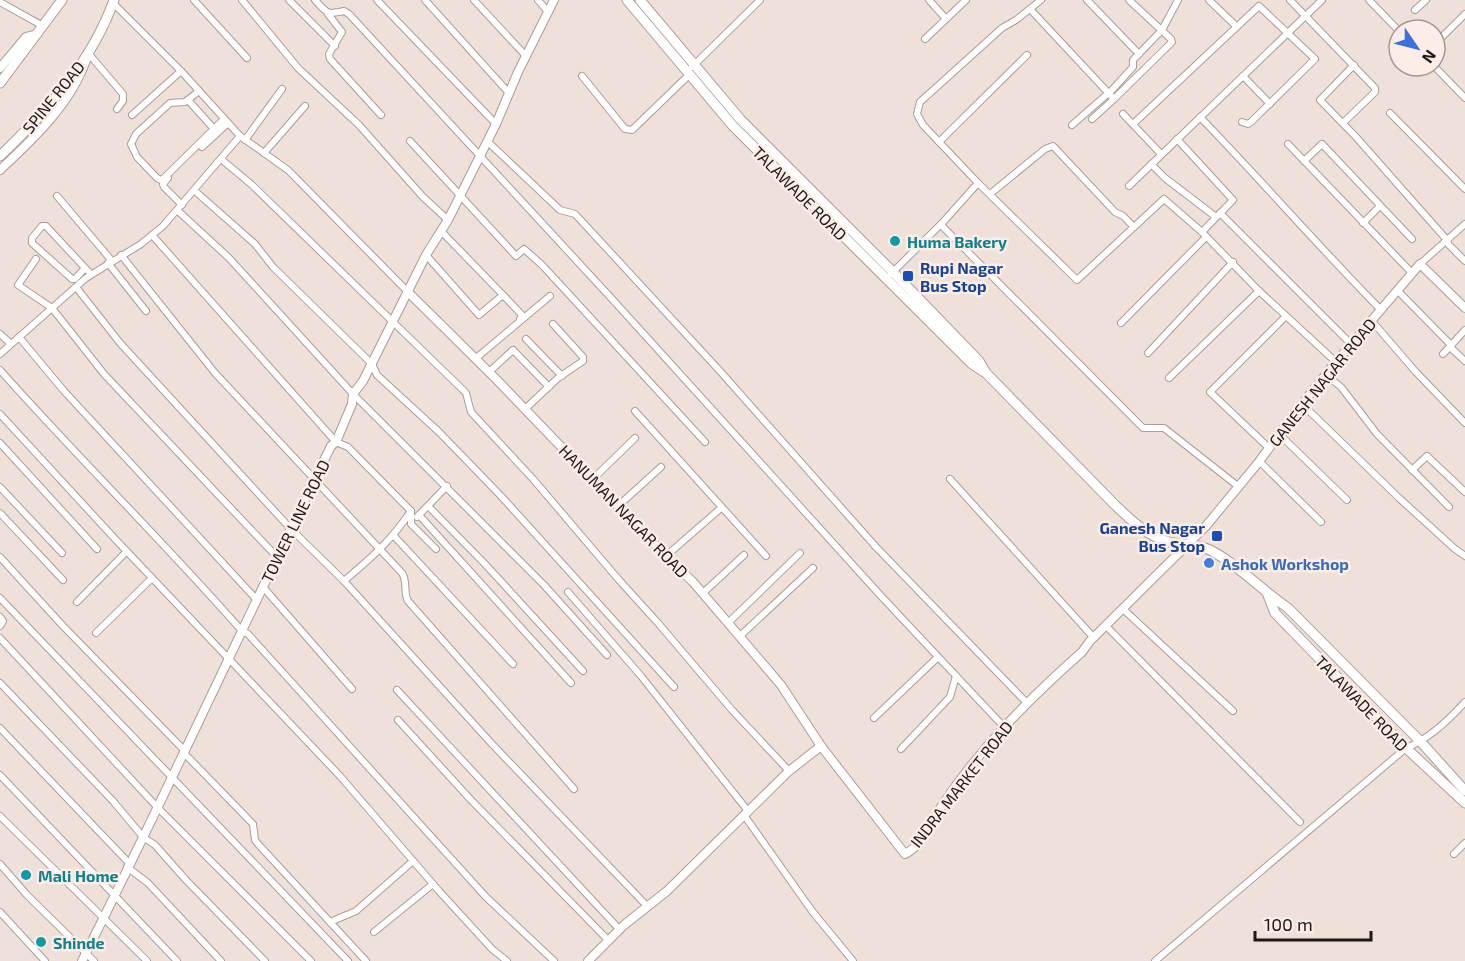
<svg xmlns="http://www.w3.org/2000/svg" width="1465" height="961" font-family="'Exo 2',sans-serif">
	<rect width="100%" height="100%" fill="#efe0d9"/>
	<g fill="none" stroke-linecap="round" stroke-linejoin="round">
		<g stroke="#ab9d97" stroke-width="8">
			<g id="minor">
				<path d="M194 0 247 58"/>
				<path d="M242 0 298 68 359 125 423 197 448 220"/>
				<path d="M289 0 335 46"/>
				<path d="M315 0C327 13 326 15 344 11L349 14 613 300 881 596 1004 727"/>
				<path d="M377 0 496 124"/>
				<path d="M425 0 509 93"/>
				<path d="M474 0 526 56"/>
				<path d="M538 0 548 12"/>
				<path d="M929 0 946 19"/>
				<path d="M1087 0 1139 54"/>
				<path d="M1209 0 1237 27"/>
				<path d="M1290 0 1375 88V92L1343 123"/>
				<path d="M1369 0 1399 31"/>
				<path d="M0 2 43 26"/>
				<path d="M113 3 181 71 240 136 288 170 408 292"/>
				<path d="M1030 9 1114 99 1172 42 1171 39 1129 0"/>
				<path d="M1415 10 1426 0"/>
				<path d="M328 14 342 32 329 54 330 59 381 115"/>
				<path d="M925 39 966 0"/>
				<path d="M1435 44 1465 14"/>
				<path d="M88 53 123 94V101L117 109"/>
				<path d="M1354 65 1320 100 1356 137 1447 240 1449 245 1465 261"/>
				<path d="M1434 66 1465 98"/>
				<path d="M692 67 760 0"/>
				<path d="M582 76 625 129 632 130 690 74"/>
				<path d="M1243 76 1270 104"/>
				<path d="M199 91 185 102 170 103 136 134 131 144 137 157 157 178 161 180 164 178 224 119"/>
				<path d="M188 100 214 129"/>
				<path d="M1390 113 1465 189"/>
				<path d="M1123 114 1161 154"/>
				<path d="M132 115 181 71"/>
				<path d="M1200 117C1261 180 1319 247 1381 310"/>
				<path d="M1092 119 1114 99"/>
				<path d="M1133 124 1259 6 1315 59 1251 122 1248 124 1242 122"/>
				<path d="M1072 125 1112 90 1133 67V60L1162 30 1178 0"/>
				<path d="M1177 139 1233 200 1202 232"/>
				<path d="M245 140 282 89"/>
				<path d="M410 141 516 256 524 249 542 265 705 442"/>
				<path d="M487 141 560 210 575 214 719 370 876 547 1027 703"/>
				<path d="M939 142 1027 55"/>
				<path d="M1288 144 1412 273"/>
				<path d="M202 147 228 123"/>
				<path d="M264 153 305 106"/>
				<path d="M221 159 252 185 461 388 466 393 471 412 533 479 619 580 658 623 732 710 789 771"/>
				<path d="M1304 161 1322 144 1412 239"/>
				<path d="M1151 164 1165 178 1216 217"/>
				<path d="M168 178 163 184 164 187 182 205"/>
				<path d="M978 183 1077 280 1164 199 1202 232 1259 291 1336 362"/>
				<path d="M1129 186 1322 0"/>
				<path d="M195 191 255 244 273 267 372 364 377 375 439 432 501 496 674 687"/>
				<path d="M990 194 1045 149 1053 146 1115 212 1123 216 1134 227"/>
				<path d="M57 196 112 261"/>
				<path d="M177 210 229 258 353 394 544 585 607 655"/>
				<path d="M1220 213 1351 344"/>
				<path d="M1363 223 1380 206"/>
				<path d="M941 225 1143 428H1164L1239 487"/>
				<path d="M152 235 336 442 348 447 411 511"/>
				<path d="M121 255 215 373 402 573C408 582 403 592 408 601L574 789"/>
				<path d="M426 255 479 315 503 295 441 231"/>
				<path d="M36 259 18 285 52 308 104 374 276 556"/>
				<path d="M108 263 146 311"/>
				<path d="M1420 264 1465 224"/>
				<path d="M85 268 75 279H72L32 243V238L42 226H46L87 270 91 274"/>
				<path d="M891 274 944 221 978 183 923 125 917 114 920 102 1002 28 1016 20 1041 0"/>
				<path d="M76 287 120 343 290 528 344 581 492 744 647 906"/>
				<path d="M1397 290 1451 345"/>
				<path d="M503 295 522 315 520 319"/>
				<path d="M1371 320 1415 371 1465 423"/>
				<path d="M1121 323 1206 237"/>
				<path d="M0 334 11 344"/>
				<path d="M19 337 64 391 257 600"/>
				<path d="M526 339 562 376"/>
				<path d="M1450 347 1465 361"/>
				<path d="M1148 353 1233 262"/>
				<path d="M0 354 86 278 141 244 163 226 240 136"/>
				<path d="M1443 354 1465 330"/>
				<path d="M475 359 550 296"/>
				<path d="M0 370C79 459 164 542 242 631L248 634 486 897 554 961"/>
				<path d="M489 372 513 350 549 387"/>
				<path d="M1326 375 1341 387 1377 434 1449 507"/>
				<path d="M1169 378 1259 291"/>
				<path d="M1302 404 1399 498 1455 549 1465 556"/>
				<path d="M525 409 558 378 583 361V357L553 324"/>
				<path d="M635 411 766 556"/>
				<path d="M0 414 116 540 340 776 439 891 492 949 507 961"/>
				<path d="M1279 434 1347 500"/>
				<path d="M0 443 97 549"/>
				<path d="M1269 448 1210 392 1286 316"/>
				<path d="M1259 461 1321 522"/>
				<path d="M1412 470 1427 456 1465 492"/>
				<path d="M950 479 1094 638"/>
				<path d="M592 480 635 438"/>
				<path d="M0 487 62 553"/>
				<path d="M428 506 485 564 583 671"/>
				<path d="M618 506 661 467"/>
				<path d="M0 513 63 580"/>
				<path d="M419 515 571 683"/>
				<path d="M417 517 447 486"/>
				<path d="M394 536 513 664"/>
				<path d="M666 556 721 508"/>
				<path d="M0 557 63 626 184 750"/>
				<path d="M344 581C372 557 390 542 411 511V524L436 549"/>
				<path d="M263 587 352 689"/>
				<path d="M568 592 641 676 748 811"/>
				<path d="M703 593 744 555"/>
				<path d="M0 598 348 961"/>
				<path d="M77 602 126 552"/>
				<path d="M1123 609 1233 711"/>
				<path d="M0 617 3 621 0 626"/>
				<path d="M728 623 800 553"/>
				<path d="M1106 626 1300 822"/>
				<path d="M96 633 152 578"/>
				<path d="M740 636 813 568"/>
				<path d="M0 638 158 808 311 961"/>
				<path d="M0 683 113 801 143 837 155 845 186 880 265 961"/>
				<path d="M397 690 620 930"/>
				<path d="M874 718 938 657"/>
				<path d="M398 720 471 800 609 941"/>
				<path d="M0 728 129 863"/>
				<path d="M901 749 950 697 956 676"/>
				<path d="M183 752 253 824 255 840 258 844 366 961"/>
				<path d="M0 775 177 961"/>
				<path d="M744 815 812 911 853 961"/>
				<path d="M0 816 147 961"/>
				<path d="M1454 854 1465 843"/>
				<path d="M0 864 27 895 94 961"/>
				<path d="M127 867 148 883 221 961"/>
				<path d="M0 912 45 961"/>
				<path d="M330 922 356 911 413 861"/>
				<path d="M374 932 433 884"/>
				<path d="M1155 961 1406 748C1429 739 1448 721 1465 702"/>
			</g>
		</g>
		<g stroke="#ab9d97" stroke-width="10">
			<g id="tertiary">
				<path d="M0 68 26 37 37 34"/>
				<path d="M0 170C33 139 71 104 86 60"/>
				<path d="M408 292 497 380 666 556 693 582 781 685 821 746 905 854C922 846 932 820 943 804 981 747 1030 698 1082 652L1090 641 1206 526 1258 463 1294 414 1336 362 1420 264 1465 308"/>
				<path d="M82 961C168 791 247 617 331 446L336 442 352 404 353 394 363 381 426 255 448 220 496 124 518 72 554 0"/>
				<path d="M588 961 624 925 667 891 789 771 821 746"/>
			</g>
		</g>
		<g stroke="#ab9d97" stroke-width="11">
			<g id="primary">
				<path d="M627 0 733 126 972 364 984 372"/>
				<path d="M640 0 740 119 893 272 979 361 986 373 1116 506C1132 521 1147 536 1169 542 1182 545 1198 544 1210 550 1239 565 1261 590 1288 608L1421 742 1465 791"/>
				<path d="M0 83 62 0"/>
				<path d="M0 156C47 111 92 62 114 0"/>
				<path d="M1268 595 1275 613 1406 748 1465 803"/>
			</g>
		</g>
		<use href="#minor" stroke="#fff" stroke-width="6"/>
		<use href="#tertiary" stroke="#fff" stroke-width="8"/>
		<use href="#primary" stroke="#fff" stroke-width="9"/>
	</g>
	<g fill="#0f9aa8" stroke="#fcede7" stroke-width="2">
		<circle cx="895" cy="241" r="6"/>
		<circle cx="26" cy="875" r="6"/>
		<circle cx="41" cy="942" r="6"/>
	</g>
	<g fill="#1a4fb4" stroke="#fcede7" stroke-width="2">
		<rect x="902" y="270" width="12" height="12" rx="3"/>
		<rect x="1211" y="530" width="12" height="12" rx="3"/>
	</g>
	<circle fill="#3f7fe0" stroke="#fcede7" stroke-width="2" cx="1209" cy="563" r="6"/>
	<g text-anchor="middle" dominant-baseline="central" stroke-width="5" stroke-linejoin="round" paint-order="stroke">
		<g font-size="16" fill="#1d1816" stroke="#fcede7">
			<text transform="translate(53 97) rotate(-51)">SPINE ROAD</text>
			<text transform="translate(800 193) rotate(45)">TALAWADE ROAD</text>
			<text transform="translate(1322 382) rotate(-51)">GANESH NAGAR ROAD</text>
			<text transform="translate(624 511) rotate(46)">HANUMAN NAGAR ROAD</text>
			<text transform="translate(295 521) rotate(-64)">TOWER LINE ROAD</text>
			<text transform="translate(1362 703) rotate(46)">TALAWADE ROAD</text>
			<text transform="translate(961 784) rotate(-52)">INDRA MARKET ROAD</text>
		</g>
		<g font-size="16" font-weight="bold" fill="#0d838f" stroke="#fcede7" text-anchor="start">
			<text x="907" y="241">Huma Bakery</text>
			<text x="38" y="875">Mali Home</text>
			<text x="53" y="942">Shinde</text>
		</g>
		<g font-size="16" font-weight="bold" fill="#164399" stroke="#fcede7" text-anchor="start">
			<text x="920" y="267">Rupi Nagar<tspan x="920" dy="18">Bus Stop</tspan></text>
			<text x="1205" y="527" text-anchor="end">Ganesh Nagar<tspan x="1205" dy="18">Bus Stop</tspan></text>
		</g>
		<g font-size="16" font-weight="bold" fill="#366cbe" stroke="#fcede7" text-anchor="start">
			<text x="1221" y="563">Ashok Workshop</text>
		</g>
	</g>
	<g transform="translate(1417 48) rotate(125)"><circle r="28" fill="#fcede7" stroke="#a39893" stroke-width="1.5"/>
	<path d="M0-4.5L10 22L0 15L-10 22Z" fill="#3c6fdf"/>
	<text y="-9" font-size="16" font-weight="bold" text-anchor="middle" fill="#1d1816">N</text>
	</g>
	<path d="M1255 931v9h116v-9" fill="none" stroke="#1d1816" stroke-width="3"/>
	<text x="1264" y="931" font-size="18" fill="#1d1816" stroke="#fcede7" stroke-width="4.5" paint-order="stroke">100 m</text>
</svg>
